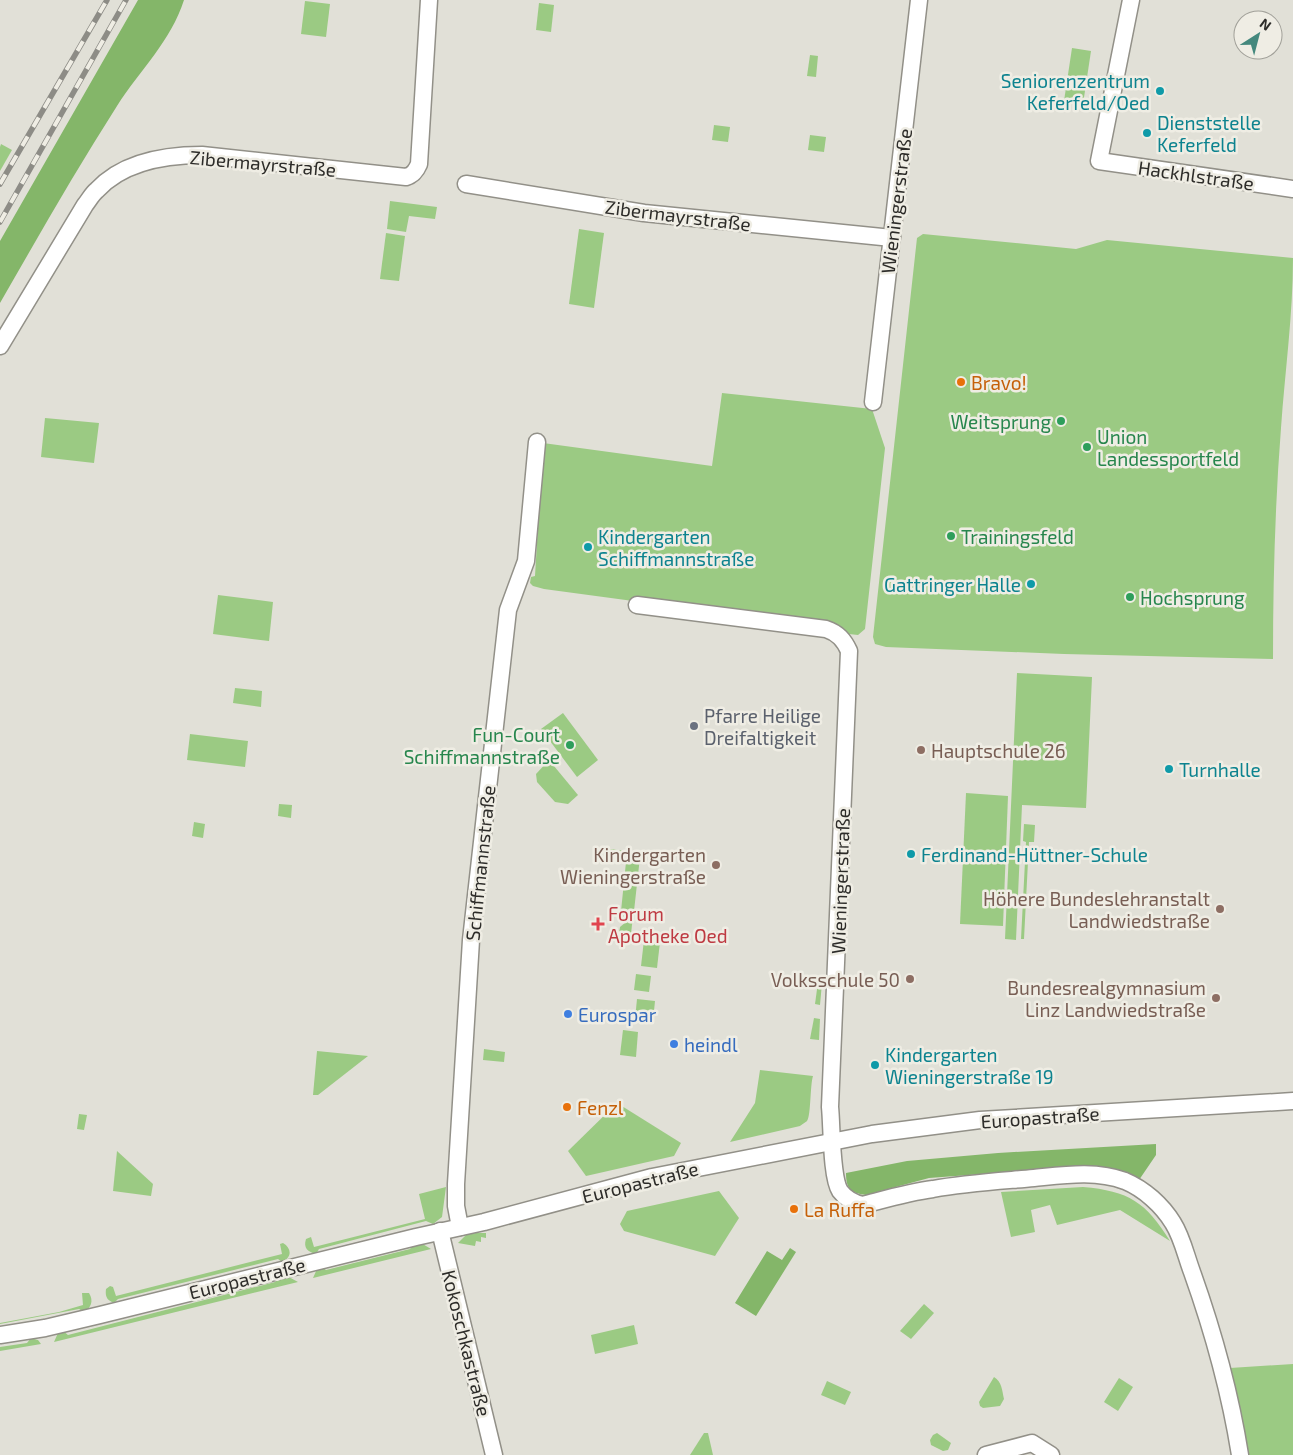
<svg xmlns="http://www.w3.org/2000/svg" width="1293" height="1455" font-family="'Exo 2',sans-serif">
	<rect width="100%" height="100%" fill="#e1e0d7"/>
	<g fill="#9bca83">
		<path d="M305 1 330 4 326 37 301 34Z"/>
		<path d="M539 3 554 5 551 32 536 30Z"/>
		<path d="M1072 48 1091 51 1083 104 1064 101Z"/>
		<path d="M810 55 818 56 816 77 807 76Z"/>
		<path d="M714 125 730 127 728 142 712 140Z"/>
		<path d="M810 135 826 137 824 152 808 150Z"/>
		<path d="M1 144 12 150 0 171V147Z"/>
		<path d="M390 201 437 207 435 219 409 216 406 232 387 229Z"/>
		<path d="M579 229 604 233 594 308 569 304Z"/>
		<path d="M386 233 405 236 399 281 380 279Z"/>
		<path d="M923 234 1076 249 1107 240 1293 258C1293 315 1285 371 1281 428 1275 505 1273 582 1273 659L1064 654 886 647 875 644 873 637 917 238Z"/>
		<path d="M722 393 872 409 885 448 865 629 858 635 849 634 837 626 737 615 544 589 533 586 530 583 531 577 535 576 543 443 712 466Z"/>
		<path d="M45 418 99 423 94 463 41 457Z"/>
		<path d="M218 595 273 602 269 641 213 634Z"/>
		<path d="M1017 673 1092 677 1086 808 1022 805 1016 940 1005 939Z"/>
		<path d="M235 688 262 691 261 707 233 703Z"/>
		<path d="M563 713 598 760 577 777 541 729Z"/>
		<path d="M190 734 248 741 245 767 187 760Z"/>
		<path d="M549 760 578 795 568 804 555 802 537 782 536 774Z"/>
		<path d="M966 793 1008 796 1003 926 960 924Z"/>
		<path d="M279 804 292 805 291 818 278 816Z"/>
		<path d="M194 822 205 824 203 838 192 836Z"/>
		<path d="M1024 824 1035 825 1034 842H1029L1024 939H1021L1026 842 1023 841Z"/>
		<path d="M610 849 635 852 640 857 634 911 620 921 626 862 616 860V856Z"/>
		<path d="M633 916 631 934 619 933 620 927Z"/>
		<path d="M644 940 660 942 657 968 641 966Z"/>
		<path d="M636 974 651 976 649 992 634 990Z"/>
		<path d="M818 982 822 983 820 1005 815 1004Z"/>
		<path d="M637 999 655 1001 653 1021 635 1019Z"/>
		<path d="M814 1018 820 1019 819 1040 810 1039Z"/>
		<path d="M623 1030 638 1032 636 1057 620 1055Z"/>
		<path d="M484 1049 505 1052 504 1062 483 1060Z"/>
		<path d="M317 1051 368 1056 318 1095H313Z"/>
		<path d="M760 1070 813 1076C810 1085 811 1116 807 1121 806 1122 801 1125 800 1126L730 1142 755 1103Z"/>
		<path d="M617 1103 681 1143 674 1156 586 1176 568 1151Z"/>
		<path d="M79 1114 87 1115 84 1130 77 1129Z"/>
		<path d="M117 1151 153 1184 151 1196 113 1191Z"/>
		<path d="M446 1187 442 1217 433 1224 426 1221 319 1249 316 1254C308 1252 303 1248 306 1239L311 1237 314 1247 425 1219 419 1194Z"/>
		<path d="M1083 1187C1129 1191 1146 1202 1170 1241L1120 1210 1057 1225 1050 1205 1031 1210 1035 1232 1011 1237 1001 1192Z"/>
		<path d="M719 1191 739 1218 715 1256 624 1231 620 1224 627 1211Z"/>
		<path d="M476 1233H486V1238L481 1237V1242L476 1241 475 1246 458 1243 466 1235Z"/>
		<path d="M283 1243C292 1248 292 1258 282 1262L278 1259 118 1299 114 1303C107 1300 105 1297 106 1289L110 1286 113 1287 116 1296 282 1254 280 1244Z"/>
		<path d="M415 1243H421L431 1249 313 1278 317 1269 321 1266 326 1270 410 1249Z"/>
		<path d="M287 1276 298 1282 54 1342 58 1333 62 1330 68 1335 275 1282 280 1278Z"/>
		<path d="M82 1293H89C94 1301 91 1308 84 1312L79 1309 0 1324V1323L59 1312 83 1305Z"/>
		<path d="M924 1304 934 1313 911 1339 900 1331Z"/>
		<path d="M634 1325 638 1344 595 1354 591 1335Z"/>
		<path d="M31 1338 38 1340 41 1344 0 1351V1347L27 1343Z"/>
		<path d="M1293 1364V1455H1247L1230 1368Z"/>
		<path d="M994 1377C1002 1382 1002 1390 1004 1399L1000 1406 983 1408 980 1406 979 1402Z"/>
		<path d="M1119 1378 1133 1387 1118 1411 1104 1402Z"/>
		<path d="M827 1381 851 1392 845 1405 821 1395Z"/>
		<path d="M704 1433H708L713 1455H690Z"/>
		<path d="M937 1433 951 1443 948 1450 943 1451 931 1445 930 1440 933 1435Z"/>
	</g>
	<g fill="#84b669">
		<path d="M138 0H184C171 41 140 70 117 106 76 170 38 237 0 303V241Z"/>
		<path d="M1156 1144V1155L1139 1180 1061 1168 929 1178 866 1195C851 1193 846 1189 846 1173L907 1161 998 1153Z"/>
		<path d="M790 1248 796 1252 756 1316 735 1303 767 1251 782 1260Z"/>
	</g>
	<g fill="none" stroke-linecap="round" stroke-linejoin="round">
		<g stroke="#929088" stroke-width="19">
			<g id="minor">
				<path d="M1131 0 1099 161 1293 189"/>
				<path d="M466 184 644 213 892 238"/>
				<path d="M0 346 85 205C89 200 92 194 97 190 123 162 166 155 202 155L406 177C413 175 416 171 419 164L429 0"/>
				<path d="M873 402 919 0"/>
				<path d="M637 605 826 629C838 633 844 640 849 651L830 1107C832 1125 831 1177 840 1191 846 1199 853 1203 863 1205 886 1199 909 1192 933 1189 966 1183 1001 1181 1034 1178 1064 1175 1096 1170 1125 1181 1144 1189 1162 1205 1173 1223 1182 1237 1186 1256 1192 1272 1213 1331 1230 1392 1240 1455"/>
				<path d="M460 1227 456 1206V1184L471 940 508 610 526 561 537 442"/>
				<path d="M440 1231 494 1455"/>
				<path d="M0 1335 45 1328 100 1315 416 1237 484 1222 652 1177 872 1134 980 1120 1293 1101"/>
				<path d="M986 1455 1032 1443 1051 1455"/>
			</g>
		</g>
		<use href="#minor" stroke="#fff" stroke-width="16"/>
		<g stroke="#8d8c86" stroke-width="5.5">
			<g id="rail">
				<path d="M0 184 107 0"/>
				<path d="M0 222 126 0"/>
			</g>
		</g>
		<use href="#rail" stroke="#efede4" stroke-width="4" stroke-dasharray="11" stroke-linecap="butt"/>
	</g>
	<g fill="#0f9aa8" stroke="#efede4" stroke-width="2">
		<circle cx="1160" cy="91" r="5"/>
		<circle cx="1147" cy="133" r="5"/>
		<circle cx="588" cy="547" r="5"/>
		<circle cx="1031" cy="584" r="5"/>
		<circle cx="1169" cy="769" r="5"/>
		<circle cx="911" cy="854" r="5"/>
		<circle cx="875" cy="1065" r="5"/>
	</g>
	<g fill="#e8710a" stroke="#efede4" stroke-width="2">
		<circle cx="961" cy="382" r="5"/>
		<circle cx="567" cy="1107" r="5"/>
		<circle cx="794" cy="1209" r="5"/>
	</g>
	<g fill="#2e9e5b" stroke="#efede4" stroke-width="2">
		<circle cx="1061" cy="421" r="5"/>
		<circle cx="1087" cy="447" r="5"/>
		<circle cx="951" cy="536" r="5"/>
		<circle cx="1130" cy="597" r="5"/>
		<circle cx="570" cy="745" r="5"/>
	</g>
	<circle fill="#6b7280" stroke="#efede4" stroke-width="2" cx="694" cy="726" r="5"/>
	<g fill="#8d6e63" stroke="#efede4" stroke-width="2">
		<circle cx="921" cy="750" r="5"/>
		<circle cx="716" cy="865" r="5"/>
		<circle cx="1220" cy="909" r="5"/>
		<circle cx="910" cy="979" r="5"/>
		<circle cx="1216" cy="998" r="5"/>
	</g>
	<path fill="#e0444e" stroke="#efede4" stroke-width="2" d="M595.5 916.5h5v5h5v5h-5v5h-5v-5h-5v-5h5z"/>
	<g fill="#3f7fe0" stroke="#efede4" stroke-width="2">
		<circle cx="568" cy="1014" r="5"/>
		<circle cx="674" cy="1044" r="5"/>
	</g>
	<g text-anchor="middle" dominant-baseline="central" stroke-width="5" stroke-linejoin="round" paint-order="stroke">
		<g font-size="19" fill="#0d838f" stroke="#efede4" text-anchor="start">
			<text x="1150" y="80" text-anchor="end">Seniorenzentrum<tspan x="1150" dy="22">Keferfeld/Oed</tspan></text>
			<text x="1157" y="122">Dienststelle<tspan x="1157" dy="22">Keferfeld</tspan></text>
			<text x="598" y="536">Kindergarten<tspan x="598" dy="22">Schiffmannstraße</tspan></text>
			<text x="1021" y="584" text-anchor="end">Gattringer Halle</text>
			<text x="1179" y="769">Turnhalle</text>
			<text x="921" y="854">Ferdinand-Hüttner-Schule</text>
			<text x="885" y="1054">Kindergarten<tspan x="885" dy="22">Wieningerstraße 19</tspan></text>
		</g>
		<g font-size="19" fill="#2d2c29" stroke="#efede4">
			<text transform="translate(263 163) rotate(5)">Zibermayrstraße</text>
			<text transform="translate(1196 175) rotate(8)">Hackhlstraße</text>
			<text transform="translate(896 201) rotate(-83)">Wieningerstraße</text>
			<text transform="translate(678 215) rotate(7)">Zibermayrstraße</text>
			<text transform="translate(480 863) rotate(-84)">Schiffmannstraße</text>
			<text transform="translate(840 881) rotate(-88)">Wieningerstraße</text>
			<text transform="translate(1040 1117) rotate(-4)">Europastraße</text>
			<text transform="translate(640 1182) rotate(-14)">Europastraße</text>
			<text transform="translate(247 1278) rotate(-14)">Europastraße</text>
			<text transform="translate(467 1343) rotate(76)">Kokoschkastraße</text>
		</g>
		<g font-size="19" fill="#c56008" stroke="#efede4" text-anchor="start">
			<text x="971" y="382">Bravo!</text>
			<text x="577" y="1107">Fenzl</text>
			<text x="804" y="1209">La Ruffa</text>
		</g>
		<g font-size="19" fill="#27864d" stroke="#efede4" text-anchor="start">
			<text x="1051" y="421" text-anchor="end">Weitsprung</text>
			<text x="1097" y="436">Union<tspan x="1097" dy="22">Landessportfeld</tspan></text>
			<text x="961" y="536">Trainingsfeld</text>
			<text x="1140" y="597">Hochsprung</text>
			<text x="560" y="734" text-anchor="end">Fun-Court<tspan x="560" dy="22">Schiffmannstraße</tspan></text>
		</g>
		<g font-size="19" fill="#5b616d" stroke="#efede4" text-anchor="start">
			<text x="704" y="715">Pfarre Heilige<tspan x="704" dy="22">Dreifaltigkeit</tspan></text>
		</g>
		<g font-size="19" fill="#785e54" stroke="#efede4" text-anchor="end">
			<text x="931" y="750" text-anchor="start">Hauptschule 26</text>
			<text x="706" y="854">Kindergarten<tspan x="706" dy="22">Wieningerstraße</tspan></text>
			<text x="1210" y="898">Höhere Bundeslehranstalt<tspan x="1210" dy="22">Landwiedstraße</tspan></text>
			<text x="900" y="979">Volksschule 50</text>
			<text x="1206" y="987">Bundesrealgymnasium<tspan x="1206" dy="22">Linz Landwiedstraße</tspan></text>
		</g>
		<g font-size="19" fill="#be3a42" stroke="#efede4" text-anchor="start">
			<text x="608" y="913">Forum<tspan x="608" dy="22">Apotheke Oed</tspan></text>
		</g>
		<g font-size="19" fill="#366cbe" stroke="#efede4" text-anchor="start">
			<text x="578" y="1014">Eurospar</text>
			<text x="684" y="1044">heindl</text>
		</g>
	</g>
	<g transform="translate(1258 35) rotate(36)"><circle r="24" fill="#efede4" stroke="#a1a099"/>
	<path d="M0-4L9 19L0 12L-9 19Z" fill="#44887d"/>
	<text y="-8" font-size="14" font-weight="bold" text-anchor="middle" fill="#2d2c29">N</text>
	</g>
</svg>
